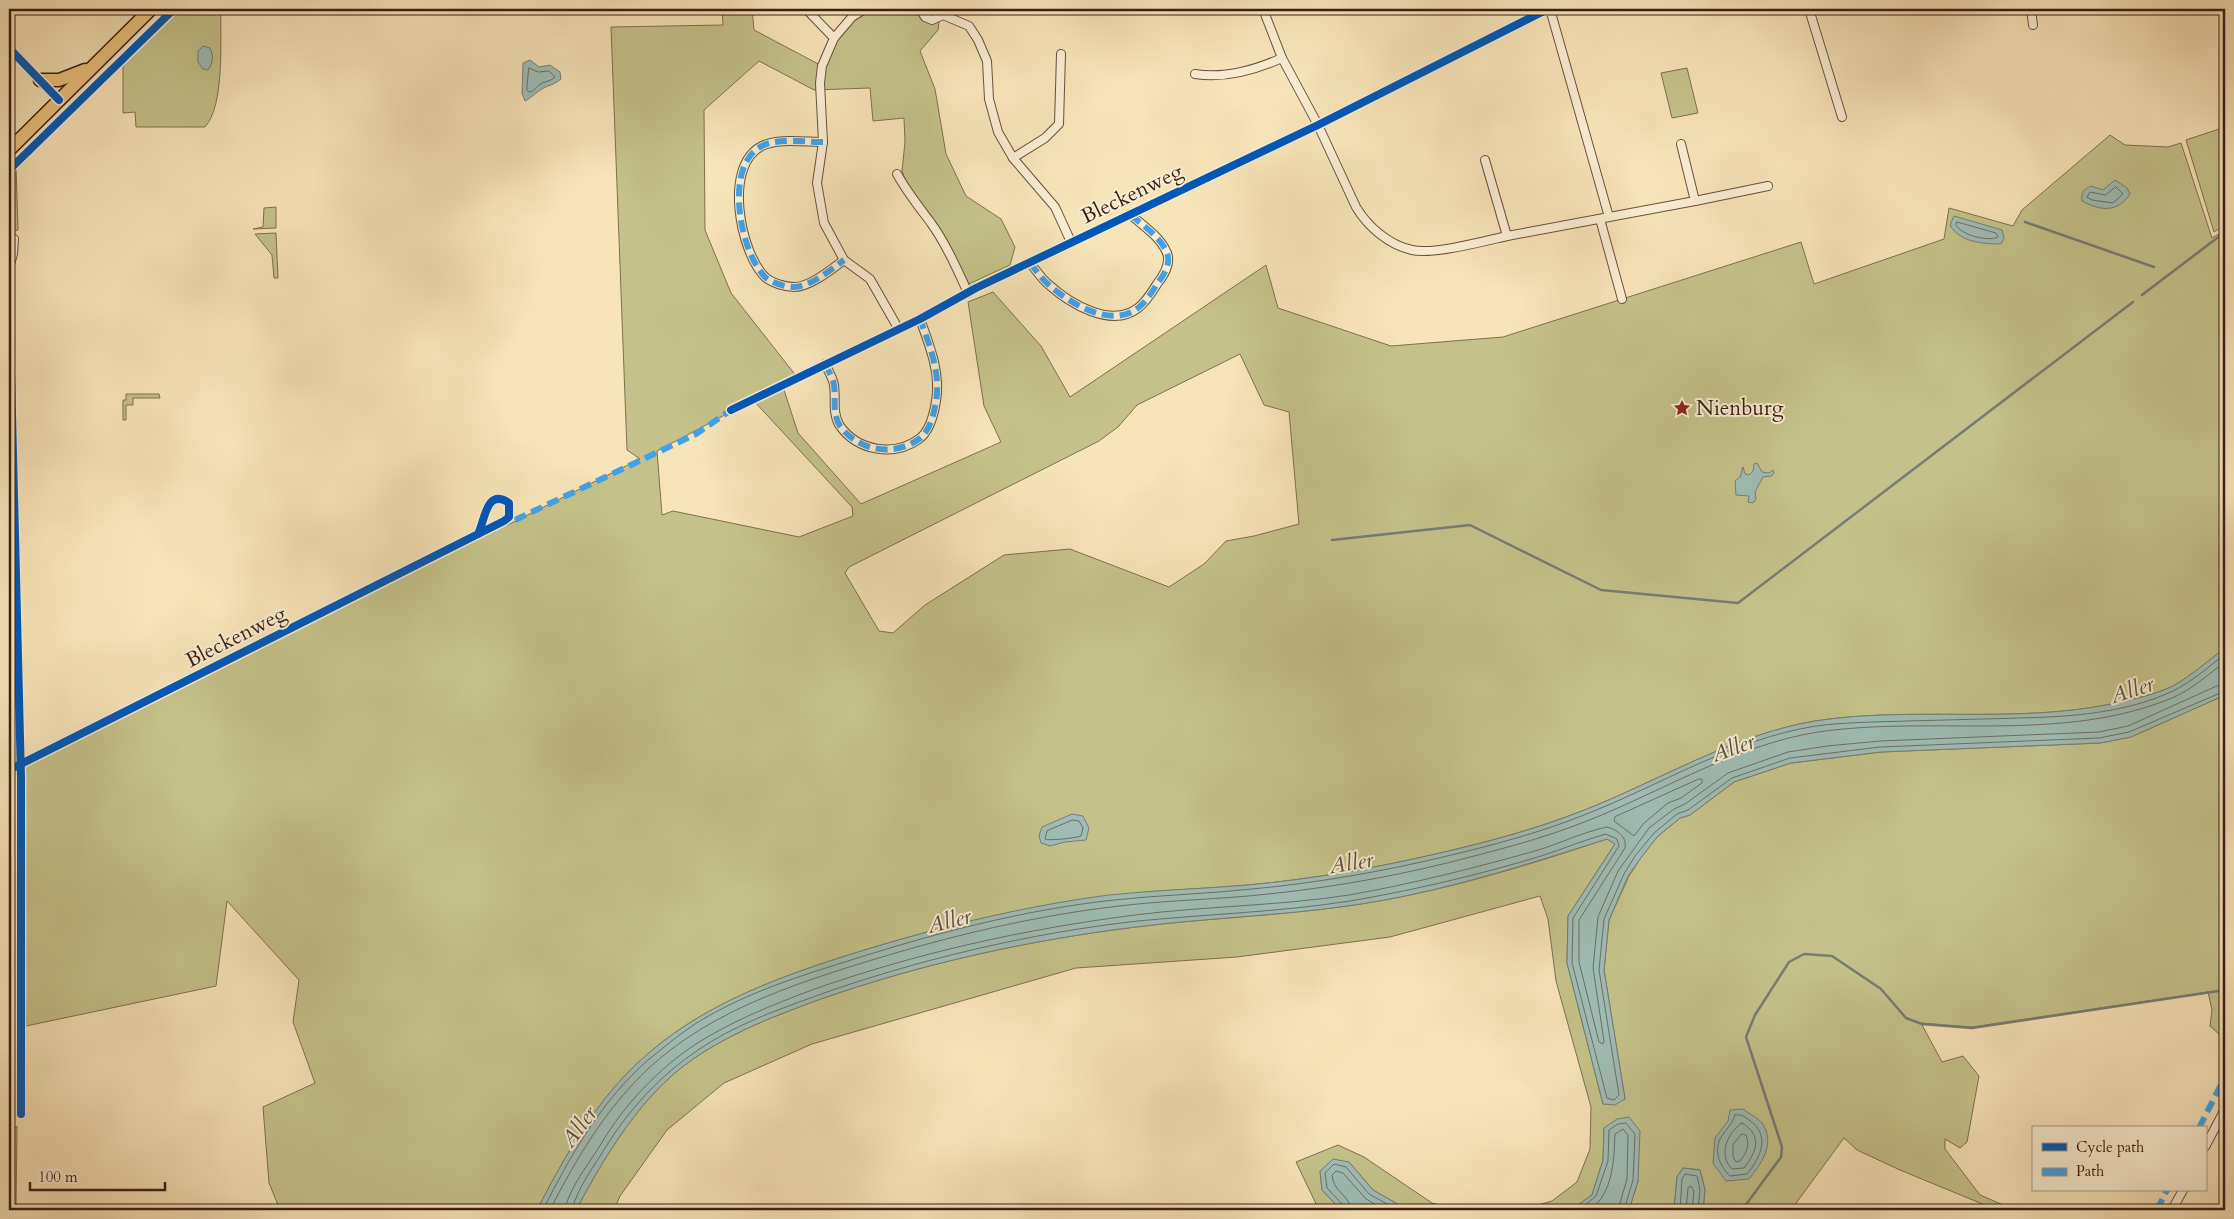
<svg xmlns="http://www.w3.org/2000/svg" width="2234" height="1219" font-family="Cardo,serif">
	<rect width="100%" height="100%" fill="#f7e4b8"/>
	<filter id="stains"><feTurbulence type="fractalNoise" baseFrequency=".004" numOctaves="4"/><feColorMatrix values="0 0 0 0 .2 0 0 0 0 .09 0 0 0 0 .02 0 0 0 .5 -.17"/></filter>
	<radialGradient id="worn" r=".72"><stop offset=".6" stop-color="#630" stop-opacity="0"/><stop offset="1" stop-color="#630" stop-opacity=".3"/></radialGradient>
	<g fill="#c4c28a" stroke="#7e704e" fill-rule="evenodd">
		<path d="M178 9H221C220 39 225 105 205 127H136L135 112 123 113V59Z"/>
		<path d="M722 9H752L754 30 822 66C832 45 846 17 870 9H916L931 23 939 22 938 30 920 51 935 89 946 154 966 196 1001 219 1015 247 1010 265 969 284 957 261 913 199 902 171 905 142 904 118 873 121 870 88 814 90 759 61 704 110 705 230 731 293 797 377 782 384 798 433 861 504 1001 442 984 406 968 302 993 292 1041 346 1070 397 1266 265 1278 308 1391 346 1503 337 1801 242 1814 284 1944 239 1949 208 2013 226 2022 210 2110 135 2125 145 2168 147 2181 143 2212 238 2225 230V648C2209 660 2191 676 2173 686 2154 695 2131 700 2111 704 2014 724 1912 706 1815 721 1732 735 1659 781 1582 811 1536 829 1488 842 1440 853 1376 868 1313 879 1248 885 1202 889 1155 890 1109 896 1017 907 927 930 839 958 768 981 698 1008 642 1059 596 1100 565 1156 537 1210H280L269 1183 263 1107 315 1083 293 1022 299 980 227 901 216 986 26 1026 22 767 640 459 627 450 611 27 723 25ZM1240 354 1264 405 1289 412 1299 524 1254 536 1226 541 1204 564 1169 587 1070 549 1004 555 925 605 893 633 879 631 845 573 849 567 1099 441 1118 427 1137 405ZM753 400 852 507 853 516 799 537 673 511 662 515 657 451Z"/>
		<path d="M1687 68 1698 113 1672 118 1661 73Z"/>
		<path d="M2225 127V225L2214 232 2186 140Z"/>
		<path d="M16 166 18 230 9 233V174Z"/>
		<path d="M276 207V228L253 229 263 227 264 208Z"/>
		<path d="M276 233 278 278H274L272 255 255 234Z"/>
		<path d="M126 394H159L160 398H133V405H126V420H123V400H126Z"/>
		<path d="M2225 695V1032L2219 1034 2210 1026 2212 1010 2208 992 1972 1027 1921 1023 1942 1062 1963 1056 1979 1076 1967 1142 1960 1148 1945 1139V1149L1980 1195 2015 1210H1997L1900 1170 1857 1150 1844 1138 1791 1210H1703L1705 1190 1700 1170 1683 1168 1677 1177 1674 1210H1629L1638 1181 1604 1128 1603 1160 1592 1195 1571 1210H1520L1552 1201 1577 1182 1590 1149 1591 1107 1556 981 1548 919 1540 896 1390 937 1237 957 1076 968 812 1044 724 1083 667 1130 620 1196 614 1210H576C603 1160 632 1110 676 1072 717 1038 769 1018 818 1000 920 964 1029 940 1136 927 1206 918 1277 916 1347 906 1435 894 1523 867 1607 839L1615 844 1568 916 1567 963 1603 1104 1625 1099 1604 970 1609 920 1629 876 1640 859 1657 837 1680 818 1690 815 1734 782 1791 763 1881 752 2100 743 2131 737Z"/>
		<path d="M17 1126 16 1210H9V1134Z"/>
		<path d="M1338 1145 1364 1157 1432 1203 1460 1210H1408L1373 1190 1349 1162 1320 1171 1322 1190 1341 1210H1319L1296 1162Z"/>
	</g>
	<g fill="#9fbdb6" stroke="#767d74">
		<path d="M203 46 210 48C214 56 213 63 208 70L203 69 198 62V51Z"/>
		<path d="M530 60 539 67 550 65 560 72 561 79C554 85 548 85 542 89 535 93 534 96 525 101L522 93 523 63Z"/>
		<path d="M2115 180 2127 188 2130 194C2117 213 2101 211 2082 201 2081 193 2083 190 2091 186L2103 190Z"/>
		<path d="M1954 216 2002 230 2004 238 2001 244C1983 244 1959 242 1950 225Z"/>
		<path d="M1757 463 1762 472 1769 473 1773 470 1774 473 1771 476 1763 477 1755 492 1756 499 1753 503 1748 502 1749 496 1736 495 1735 481 1740 477 1743 467 1745 474 1749 475 1753 471 1754 464Z"/>
		<path d="M2225 648V695L2131 737 2100 743 1881 752 1791 763 1734 782 1690 815 1680 818 1657 837 1640 859 1628 876 1609 920 1604 970 1625 1099 1615 1105 1603 1104 1567 963 1568 916 1615 844 1607 839C1522 866 1436 894 1347 906 1277 916 1206 918 1136 927 1029 940 920 964 818 1000 769 1018 717 1038 676 1072 632 1110 603 1160 576 1210H537C565 1156 596 1100 642 1059 698 1008 768 981 839 958 927 930 1017 907 1109 895 1155 890 1202 889 1248 885 1313 879 1376 868 1440 853 1488 842 1536 829 1582 811 1659 781 1732 735 1815 721 1912 706 2014 724 2111 704 2131 700 2154 695 2173 686 2191 676 2209 660 2225 648Z"/>
		<path d="M1072 814 1083 816 1089 828 1086 840 1065 842 1050 846 1041 843 1039 836 1042 827Z"/>
		<path d="M1743 1109C1748 1113 1758 1118 1762 1123 1776 1143 1762 1163 1749 1179L1726 1181 1713 1163 1715 1138 1728 1121 1730 1110Z"/>
		<path d="M1629 1117 1640 1131 1638 1181 1629 1210H1571L1592 1195 1603 1160 1604 1128 1617 1119Z"/>
		<path d="M1333 1159 1349 1162 1373 1190 1408 1210H1341L1322 1190 1320 1171Z"/>
		<path d="M1683 1168 1700 1170 1705 1190 1703 1210H1674L1677 1177Z"/>
	</g>
	<g fill="none" stroke-linecap="round" stroke-linejoin="round">
		<g stroke="#6c6e64" stroke-width="1">
			<path d="M529 68 538 72 549 71 555 77C550 82 544 81 539 85 535 88 535 91 529 92L527 90Z"/>
			<path d="M2116 187 2123 194 2113 203 2092 200 2087 197 2090 192 2105 195Z"/>
			<path d="M1957 222 1996 233 1998 237C1988 242 1961 235 1956 225Z"/>
			<path d="M1699 779H1702V783L1681 798 1668 803 1644 823 1634 836 1614 821 1615 817Z"/>
			<path d="M1073 820 1079 821 1083 828 1081 836C1076 838 1049 841 1045 839L1047 831Z"/>
			<path d="M1735 1115C1741 1114 1744 1116 1749 1120 1771 1135 1761 1157 1747 1174L1730 1176C1720 1167 1714 1152 1720 1139 1725 1130 1732 1125 1735 1115Z"/>
			<path d="M1742 1123C1763 1136 1757 1151 1744 1168L1732 1169C1718 1155 1727 1133 1742 1123Z"/>
			<path d="M1742 1134 1746 1135C1750 1145 1747 1152 1740 1161L1736 1162 1733 1157V1145Z"/>
			<path d="M543 1210C570 1156 602 1100 648 1060 662 1049 677 1036 692 1026 738 996 793 978 845 962 932 934 1022 910 1114 900 1160 895 1206 894 1252 889 1316 883 1380 872 1443 857 1490 846 1539 833 1584 815 1661 785 1733 739 1816 726 1846 722 1878 722 1908 721 1945 720 1982 719 2019 718 2070 717 2126 713 2173 691 2191 682 2209 667 2225 654"/>
			<path d="M550 1210C576 1159 606 1108 649 1068 703 1018 774 991 843 969 931 941 1020 918 1111 907 1156 901 1202 900 1248 896 1315 890 1382 879 1447 863 1494 851 1542 839 1587 821 1663 791 1736 745 1818 732 1935 715 2060 744 2172 698 2191 690 2209 674 2225 662"/>
			<path d="M565 1210C568 1190 590 1162 601 1144 624 1105 658 1069 696 1044 732 1021 772 1005 812 990 916 953 1025 929 1135 915 1206 906 1278 906 1349 895 1412 884 1474 868 1535 851 1559 844 1583 832 1607 827 1618 830 1627 837 1625 848L1579 920V962L1599 1042 1603 1044 1604 1041 1593 968 1598 917 1618 871 1649 828 1674 809 1685 804 1728 773 1788 752 1827 746 1880 741 2099 732 2128 726 2219 685 2225 684"/>
			<path d="M572 1210C577 1188 595 1165 607 1145 630 1108 662 1074 698 1050 733 1026 774 1011 813 997 915 960 1030 933 1138 921 1209 914 1280 912 1350 901 1414 890 1479 875 1541 856 1563 849 1584 840 1606 834L1617 839 1619 846 1573 918 1572 963 1607 1098 1614 1100 1619 1095 1599 970 1604 919 1624 874 1635 856 1654 833 1677 814 1688 810 1732 778 1790 758 1880 747 2099 738 2129 732 2225 691"/>
			<path d="M1344 1210 1343 1205 1327 1188 1325 1173 1334 1164 1346 1167 1369 1194 1398 1210"/>
			<path d="M1351 1210C1350 1195 1333 1192 1332 1175L1336 1171 1343 1173 1366 1199 1385 1210"/>
			<path d="M1579 1210 1596 1196 1608 1161 1609 1130 1618 1124 1626 1123 1635 1134 1633 1180 1624 1210"/>
			<path d="M1590 1210C1613 1193 1614 1161 1615 1134L1623 1129 1628 1135 1627 1179 1618 1210"/>
			<path d="M1680 1210 1682 1179 1685 1174 1697 1176 1700 1190 1698 1210"/>
			<path d="M1686 1210 1688 1188 1691 1186 1694 1191 1692 1210"/>
		</g>
		<g stroke="#767d74" stroke-width="2.5">
			<path d="M2025 222 2154 267"/>
			<path d="M2142 295 2225 232"/>
			<path d="M1332 540 1470 525 1601 590 1738 603 2133 302"/>
			<path d="M1742 1210 1781 1157 1782 1147 1746 1037 1755 1015 1789 962 1804 954 1832 956 1881 989 1906 1018 1922 1024 1972 1028 2225 990"/>
		</g>
		<g stroke="#68503b" stroke-width="10">
			<g id="minor">
				<path d="M806 9 834 38 822 66 820 83 823 142 817 183 824 223 844 260 870 279 898 328"/>
				<path d="M920 9 925 17 932 20 943 15 945 9"/>
				<path d="M1263 9 1282 58 1318 125 1356 207C1368 227 1389 245 1412 250 1433 255 1485 241 1507 236"/>
				<path d="M1550 9 1609 217"/>
				<path d="M1809 9 1842 117"/>
				<path d="M2031 9 2033 25"/>
				<path d="M943 15 969 26 978 40 987 61 989 99 998 132 1013 158 1055 207 1071 242"/>
				<path d="M834 38 852 17 863 10"/>
				<path d="M9 48 59 100"/>
				<path d="M1195 74C1225 79 1255 70 1282 58"/>
				<path d="M823 142C806 142 776 138 762 146 723 165 740 252 765 277 772 283 785 287 794 287 810 287 832 269 844 260"/>
				<path d="M1013 158 1045 138 1059 124 1061 54"/>
				<path d="M1485 160 1507 236 1695 201 1681 144"/>
				<path d="M897 174C907 192 919 207 931 223 946 244 957 269 968 293"/>
				<path d="M1695 201 1768 186"/>
				<path d="M1600 219 1622 299"/>
				<path d="M1030 263C1036 270 1041 278 1048 284 1069 303 1111 329 1138 308 1146 302 1152 292 1157 284 1164 275 1171 264 1167 253 1160 236 1143 226 1130 214"/>
				<path d="M9 268 13 254 14 239"/>
				<path d="M9 292 21 778V1114"/>
				<path d="M825 364C828 370 833 378 834 385 836 399 832 414 840 426 858 451 894 457 919 439 930 431 934 414 936 401 941 373 929 344 920 319"/>
				<path d="M731 410 920 319 976 288 1318 125 1548 9"/>
				<path d="M9 770 504 521 509 517V503C486 487 485 521 478 534"/>
				<path d="M2205 1147 2225 1109"/>
				<path d="M2172 1210 2183 1190"/>
			</g>
		</g>
		<g stroke="#381e11" stroke-width="15">
			<g id="primary">
				<path d="M40 80H59L85 70"/>
				<path d="M9 150 151 9"/>
			</g>
		</g>
		<use href="#minor" stroke="#faedd1" stroke-width="8"/>
		<use href="#primary" stroke="#ecc27c" stroke-width="12"/>
		<g stroke="#3fa2ea" stroke-width="6" stroke-dasharray="12 6" stroke-linecap="butt">
			<path d="M823 142C806 142 776 138 762 146 723 165 740 252 765 277 772 283 785 287 794 287 810 287 832 269 844 260"/>
			<path d="M1030 263C1036 270 1041 278 1048 284 1069 303 1111 329 1138 308 1146 302 1152 292 1157 284 1164 275 1171 264 1167 253 1160 236 1143 226 1130 214"/>
			<path d="M825 364C828 370 833 378 834 385 836 399 832 414 840 426 858 451 894 457 919 439 930 431 934 414 936 401 941 373 929 344 920 319"/>
			<path d="M515 520 696 434 731 410"/>
			<path d="M2199 1128 2225 1077"/>
			<path d="M2157 1210 2167 1190"/>
		</g>
		<g stroke="#faedd1" stroke-width="11">
			<g id="cycleway">
				<path d="M9 48 59 100"/>
				<path d="M9 170 174 9"/>
				<path d="M9 292 21 778V1114"/>
				<path d="M731 410 920 319 976 288 1318 125 1548 9"/>
				<path d="M9 770 504 521 509 517V503C486 487 485 521 478 534"/>
			</g>
		</g>
		<use href="#cycleway" stroke="#0057b8" stroke-width="8"/>
	</g>
	<defs>
		<g id="sight-bare" transform="scale(1.35)"><path d="M0-6L1.8-2.2L6-1.7L2.9 1.2L3.7 5.4L0 3.3L-3.7 5.4L-2.9 1.2L-6-1.7L-1.8-2.2Z" fill="#8f2418" stroke="#faedd1" stroke-width="2.5" paint-order="stroke"/></g>
	</defs>
	<g fill-rule="evenodd">
		<use href="#sight-bare" x="1682" y="408"/>
	</g>
	<g text-anchor="middle" dominant-baseline="central" stroke-width="4" stroke-linejoin="round" paint-order="stroke">
		<g font-size="21" fill="#381e11" stroke="#faedd1">
			<text transform="translate(1132 194) rotate(-26)">Bleckenweg</text>
			<text transform="translate(236 637) rotate(-27)">Bleckenweg</text>
		</g>
		<g font-size="21" fill="#381e11" stroke="#faedd1" text-anchor="start">
			<text x="1696" y="408">Nienburg</text>
		</g>
		<g font-size="22" font-style="italic" fill="#574e43" stroke="#faedd1">
			<text transform="translate(2132 690) rotate(-18)">Aller</text>
			<text transform="translate(1733 748) rotate(-20)">Aller</text>
			<text transform="translate(1351 863) rotate(-9)">Aller</text>
			<text transform="translate(949 921) rotate(-14)">Aller</text>
			<text transform="translate(579 1127) rotate(-54)">Aller</text>
		</g>
	</g>
	<rect width="2234" height="1219" fill="none" stroke="#f7e4b8" stroke-width="30"/>
	<rect x="10" y="10" width="2214" height="1199" fill="none" stroke="#381e11" stroke-width="2.5"/>
	<rect x="15" y="15" width="2204" height="1189" fill="none" stroke="#381e11"/>
	<rect x="2032" y="1126" width="175" height="65" fill="#faedd1" stroke="#ac9a84"/>
	<rect x="2042" y="1143" width="25" height="8" fill="#0057b8" stroke="#ac9a84"/>
	<text x="2076" y="1152" font-size="15" fill="#381e11">Cycle path</text>
	<rect x="2042" y="1168" width="25" height="8" fill="#3fa2ea" stroke="#ac9a84"/>
	<text x="2076" y="1176" font-size="15" fill="#381e11">Path</text>
	<path d="M30 1182v8h135v-8" fill="none" stroke="#381e11" stroke-width="2.5"/>
	<text x="38" y="1182" font-size="15" fill="#381e11" stroke="#faedd1" stroke-width="4" paint-order="stroke">100 m</text>
	<rect width="100%" height="100%" filter="url(#stains)"/>
	<rect width="100%" height="100%" fill="url(#worn)"/>
</svg>
